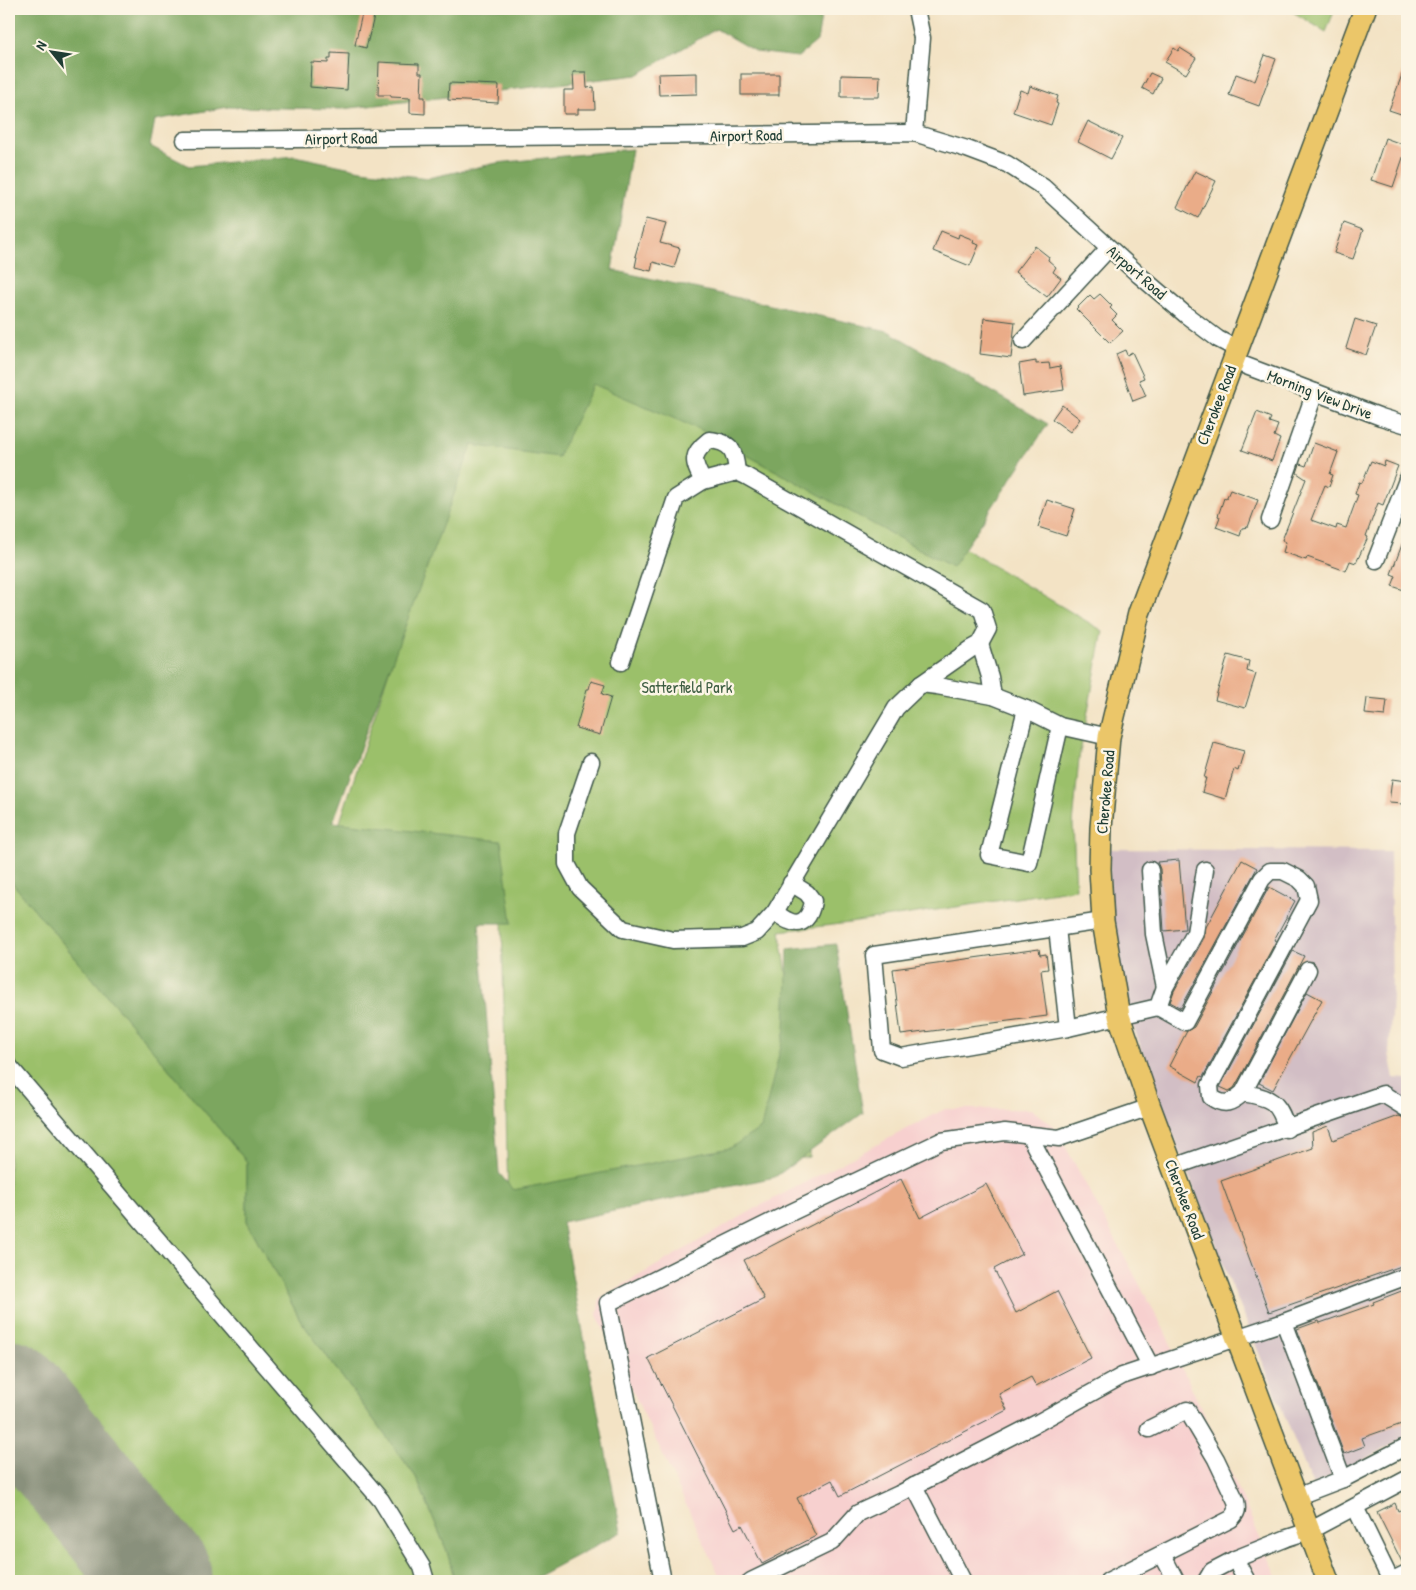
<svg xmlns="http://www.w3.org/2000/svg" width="1416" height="1590" font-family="'Patrick Hand',sans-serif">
	<rect width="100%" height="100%" fill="#fcf5e5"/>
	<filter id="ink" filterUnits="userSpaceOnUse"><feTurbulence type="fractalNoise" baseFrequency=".02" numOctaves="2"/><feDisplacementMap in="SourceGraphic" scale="10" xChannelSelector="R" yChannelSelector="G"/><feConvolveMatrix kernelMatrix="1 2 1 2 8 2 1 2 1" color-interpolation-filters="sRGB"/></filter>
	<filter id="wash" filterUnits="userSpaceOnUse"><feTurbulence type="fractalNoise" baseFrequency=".0096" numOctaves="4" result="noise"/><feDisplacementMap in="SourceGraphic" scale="20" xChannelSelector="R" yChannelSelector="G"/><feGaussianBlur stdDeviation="1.12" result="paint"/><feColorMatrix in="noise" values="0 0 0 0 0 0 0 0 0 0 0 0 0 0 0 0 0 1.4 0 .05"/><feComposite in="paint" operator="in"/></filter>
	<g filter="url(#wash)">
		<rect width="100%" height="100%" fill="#f3e3c5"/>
		<path fill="#f7d0cf" d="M945 1109H1031L1055 1127 1163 1328 1216 1439 1279 1581H718L721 1579 597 1315 600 1298 758 1207Z"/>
		<path fill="#d2bec5" d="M1109 849 1390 851 1392 995 1389 1053 1394 1078 1407 1079V1437L1313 1486 1227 1274 1167 1119 1135 1031 1120 976 1110 891Z"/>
		<g fill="#9bc06a" stroke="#5d7e4f">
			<path d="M1288 9H1335L1326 32Z"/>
			<path d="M591 327 1103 631 1079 758 1073 825 1076 889 850 923 780 931 809 1112V1157L772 1164 508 1203 501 869 328 859 465 436Z"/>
			<path d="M9 879 247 1162V1221L301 1321 416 1477 447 1551 455 1581H179L206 1559 113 1446C103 1435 96 1434 82 1430L9 1341Z"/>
			<path d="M9 1453 18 1464 26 1499 83 1568 88 1581H9Z"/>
		</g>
		<path fill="#7ca65e" stroke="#4e7249" d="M9 9H820L822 12 817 41 798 57 756 52 716 29 637 75 342 109 228 107 155 120 150 146 189 166 295 156 361 170 428 178 497 163 632 149 612 270 888 331 1048 424 952 567 701 430 593 384 558 457 472 445 333 822 501 841 512 923H479L499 1173 513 1190 730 1148 761 1128 785 1030 788 949 836 944 863 1113 775 1177 562 1222 621 1532 529 1581H455L447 1551 416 1477 301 1321 247 1221V1162L9 879Z"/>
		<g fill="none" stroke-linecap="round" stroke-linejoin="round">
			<path stroke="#89907c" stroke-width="44" d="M149 1581 157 1575"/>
			<path stroke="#89907c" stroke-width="109" d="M9 1394 157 1575"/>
		</g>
		<g id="blocks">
			<g fill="#eaac88">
				<path d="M363 9H376L366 48 355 45Z"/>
				<path d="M1174 48 1178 51 1180 48 1196 58 1186 74 1165 62Z"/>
				<path d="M331 53 349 54 347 90 310 87 311 62 328 63V59H331Z"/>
				<path d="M1265 55 1276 59 1259 106 1229 95 1236 74 1255 81Z"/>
				<path d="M379 62 419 64V73H422L421 97H425V114L410 113V98L391 97V95H378Z"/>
				<path d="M1406 64 1407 65V116L1389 110Z"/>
				<path d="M573 72H586L587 88 594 87 595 109H578V114H564V90H574Z"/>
				<path d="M697 73V94L659 95 658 74Z"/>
				<path d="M1150 73 1161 78 1153 94 1142 88Z"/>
				<rect x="741" y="74" width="38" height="21"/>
				<path d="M841 75 880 76 879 97H841Z"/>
				<path d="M449 83 499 85 498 103 448 100Z"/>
				<path d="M1030 86 1058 96 1056 103 1058 104 1051 125 1013 112 1020 90 1028 93Z"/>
				<path d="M1088 121 1122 138 1111 159 1078 142Z"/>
				<path d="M1385 138 1407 146 1393 187 1371 180Z"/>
				<path d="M1195 171 1216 181 1198 218 1177 207Z"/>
				<path d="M646 219 666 224 660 243 680 248 674 268 653 262 651 271 635 267 637 257 635 256Z"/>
				<path d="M1344 223 1363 230 1353 259 1334 253Z"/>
				<path d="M941 231 958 238 959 234 974 240 973 243 979 245 970 266 933 251Z"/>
				<path d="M1035 246 1049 257 1048 260 1056 267 1053 272 1061 278 1047 297 1015 272Z"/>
				<path d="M1100 294 1112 306 1110 308 1117 315 1112 320 1123 331 1110 343 1076 309 1090 295 1094 299Z"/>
				<path d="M984 318 1015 322 1011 358 980 354Z"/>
				<path d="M1355 319 1376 326 1366 355 1346 348Z"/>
				<path d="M1125 350 1127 355 1132 352 1144 378 1139 380 1146 396 1133 401 1116 354Z"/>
				<path d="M1036 361V364L1049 363 1050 368 1060 366 1064 390 1023 396 1019 364Z"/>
				<path d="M1062 405 1080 419 1070 432 1052 419Z"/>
				<path d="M1257 412 1271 418 1269 422 1278 425 1274 436 1280 439 1272 461 1242 450Z"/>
				<path d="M1314 443 1338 452 1330 474 1333 475 1329 487 1325 485 1311 520 1336 529 1337 525 1346 528 1358 495 1355 494 1359 482 1362 483 1371 461 1384 466 1385 461 1398 466 1383 505 1378 503 1366 536 1368 537 1356 563 1350 561 1346 571 1307 557 1306 560 1283 552 1286 542 1282 540 1306 479 1297 473 1300 464 1306 466Z"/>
				<path d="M1230 490 1258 500 1248 527 1242 528 1240 536 1216 527 1220 517 1218 516 1224 498 1226 499Z"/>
				<path d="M1047 500 1075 509 1066 536 1038 527Z"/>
				<path d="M1406 534H1407V591L1392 586 1396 576 1391 574Z"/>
				<path d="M1228 655 1249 661 1247 671 1256 674 1245 708 1215 700Z"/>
				<path d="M591 681 605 685 602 694 611 697 600 735 576 728 587 689H589Z"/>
				<path d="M1367 698 1387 700 1385 716 1365 714Z"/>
				<path d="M1214 743 1244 751 1238 771 1234 769 1225 799 1202 792 1206 778H1204Z"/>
				<path d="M1392 779 1406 781 1403 804 1389 803Z"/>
				<path d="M1179 860 1185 929 1164 931 1160 869 1157 862Z"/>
				<path d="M1242 860 1257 868 1181 1008 1170 1002 1174 991 1204 938 1206 927Z"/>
				<path d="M1269 887 1295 901 1274 940 1276 941 1203 1077 1201 1076 1198 1082 1169 1066 1187 1031 1194 1027Z"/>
				<path d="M1039 949 1040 955 1046 954 1048 969 1041 970 1047 1016 901 1035 893 969Z"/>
				<path d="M1293 951 1304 956 1242 1074 1234 1088 1229 1091 1220 1087Z"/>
				<path d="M1307 992 1322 1000 1273 1090 1259 1083Z"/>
				<path d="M1399 1116 1404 1118 1407 1127V1264L1269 1312 1221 1181 1313 1148 1312 1132 1328 1126 1333 1140Z"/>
				<path d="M901 1179 920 1218 986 1184 1022 1254 994 1269 1016 1313 1057 1291 1091 1358 1036 1386 1031 1377 999 1394 1007 1410 840 1496 832 1480 797 1498 816 1536 762 1564 742 1525 735 1529 648 1358 764 1299 744 1260Z"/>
				<path d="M1404 1290 1407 1299V1422L1362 1438 1365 1446 1344 1454 1297 1329 1319 1321 1320 1323 1374 1304 1373 1302Z"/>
				<path d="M1395 1503 1398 1511 1407 1507V1563L1403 1564 1377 1512Z"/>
			</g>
		</g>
	</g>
	<g filter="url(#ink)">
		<use href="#blocks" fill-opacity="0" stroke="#3f564a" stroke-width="1"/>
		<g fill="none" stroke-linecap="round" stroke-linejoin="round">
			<g stroke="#3f564a" stroke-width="19">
				<g id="minor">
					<path d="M914 133 922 38 916 9"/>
					<path d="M185 140 914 133 967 149 1007 164 1043 187 1139 275 1186 315 1218 339 1237 349"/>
					<path d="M1023 341 1109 248"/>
					<path d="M1233 361 1381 417 1407 425"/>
					<path d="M703 481C692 461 691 454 709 440 732 442 735 451 737 472"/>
					<path d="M1270 520 1315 392"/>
					<path d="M1376 560 1407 480"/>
					<path d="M980 644 990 677 993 696"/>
					<path d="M921 684 937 686 993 696 1026 709 1060 726 1109 737"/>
					<path d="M1026 709 989 855 1029 863 1060 726"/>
					<path d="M591 762 567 833V864L580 888 623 929 673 940 742 938 757 932 775 912 896 708 921 684 971 649 980 644 988 629 982 610 746 476 737 472 703 481 676 498 621 662"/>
					<path d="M1150 870 1154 934 1165 987"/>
					<path d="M775 912C779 915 784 919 789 921 804 928 811 914 813 901L807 893 791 883"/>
					<path d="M1103 921 874 955 882 1050 901 1057 1068 1028 1158 1007 1165 987 1195 933 1205 870"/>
					<path d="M1057 928 1068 1028"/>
					<path d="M1158 1007 1185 1022 1262 879 1270 871H1283L1299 879 1306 886 1309 900 1210 1085 1211 1097C1225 1107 1231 1103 1243 1093L1308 970"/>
					<path d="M9 1066 381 1500 422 1567 426 1581"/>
					<path d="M1243 1093C1271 1098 1278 1100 1287 1129"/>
					<path d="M1029 1135 1151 1367"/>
					<path d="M1173 1167 1383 1094 1407 1109"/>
					<path d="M1284 1322 1343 1479 1296 1497"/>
					<path d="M1343 1479 1407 1446"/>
					<path d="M914 1486 963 1581"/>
					<path d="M1355 1507 1391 1581"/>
					<path d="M1162 1554 1176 1581"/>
					<path d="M1235 1559 1247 1581"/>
					<path d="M663 1581 608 1303 773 1221 941 1141 1005 1132 1059 1138 1150 1107"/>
					<path d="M751 1581 832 1542 858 1513 899 1494 1039 1422 1122 1376 1284 1322 1407 1276"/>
					<path d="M1108 1581 1231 1519C1237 1513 1238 1510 1236 1501L1216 1459 1187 1410 1149 1429"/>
					<path d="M1206 1581 1212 1571 1235 1559 1287 1538 1309 1531 1407 1479"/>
					<path d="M1391 1581 1407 1573"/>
				</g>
			</g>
			<g stroke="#3f564a" stroke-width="24">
				<path id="major" d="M1328 1581 1150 1107 1119 1016 1103 921 1100 869 1101 828 1109 737 1139 613 1365 9"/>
			</g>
			<use href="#minor" stroke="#fff" stroke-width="16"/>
			<use href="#major" stroke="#ebc669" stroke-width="21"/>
		</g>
	</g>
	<g text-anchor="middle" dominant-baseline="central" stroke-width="5" stroke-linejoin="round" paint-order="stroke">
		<g font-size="16" fill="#1f3d34" stroke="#fcf5e5">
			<text transform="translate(746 135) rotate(-1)">Airport Road</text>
			<text transform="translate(341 138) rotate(-1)">Airport Road</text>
			<text transform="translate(1137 272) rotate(41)">Airport Road</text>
			<text transform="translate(1320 394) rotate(21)">Morning View Drive</text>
			<text transform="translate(1216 405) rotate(-69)">Cherokee Road</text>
			<text transform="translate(1105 792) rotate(-85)">Cherokee Road</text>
			<text transform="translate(1185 1199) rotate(69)">Cherokee Road</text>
		</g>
		<g font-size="16" fill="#3e5e42" stroke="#fcf5e5">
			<text x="687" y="687">Satterfield Park</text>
		</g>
	</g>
	<rect width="1416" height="1590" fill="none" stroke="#fcf5e5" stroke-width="30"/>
	<g transform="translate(52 52) rotate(300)" stroke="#fcf5e5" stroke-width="4" paint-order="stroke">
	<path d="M0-4L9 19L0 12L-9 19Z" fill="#1f3d34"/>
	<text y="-8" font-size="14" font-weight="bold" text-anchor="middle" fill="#1f3d34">N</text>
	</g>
</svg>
